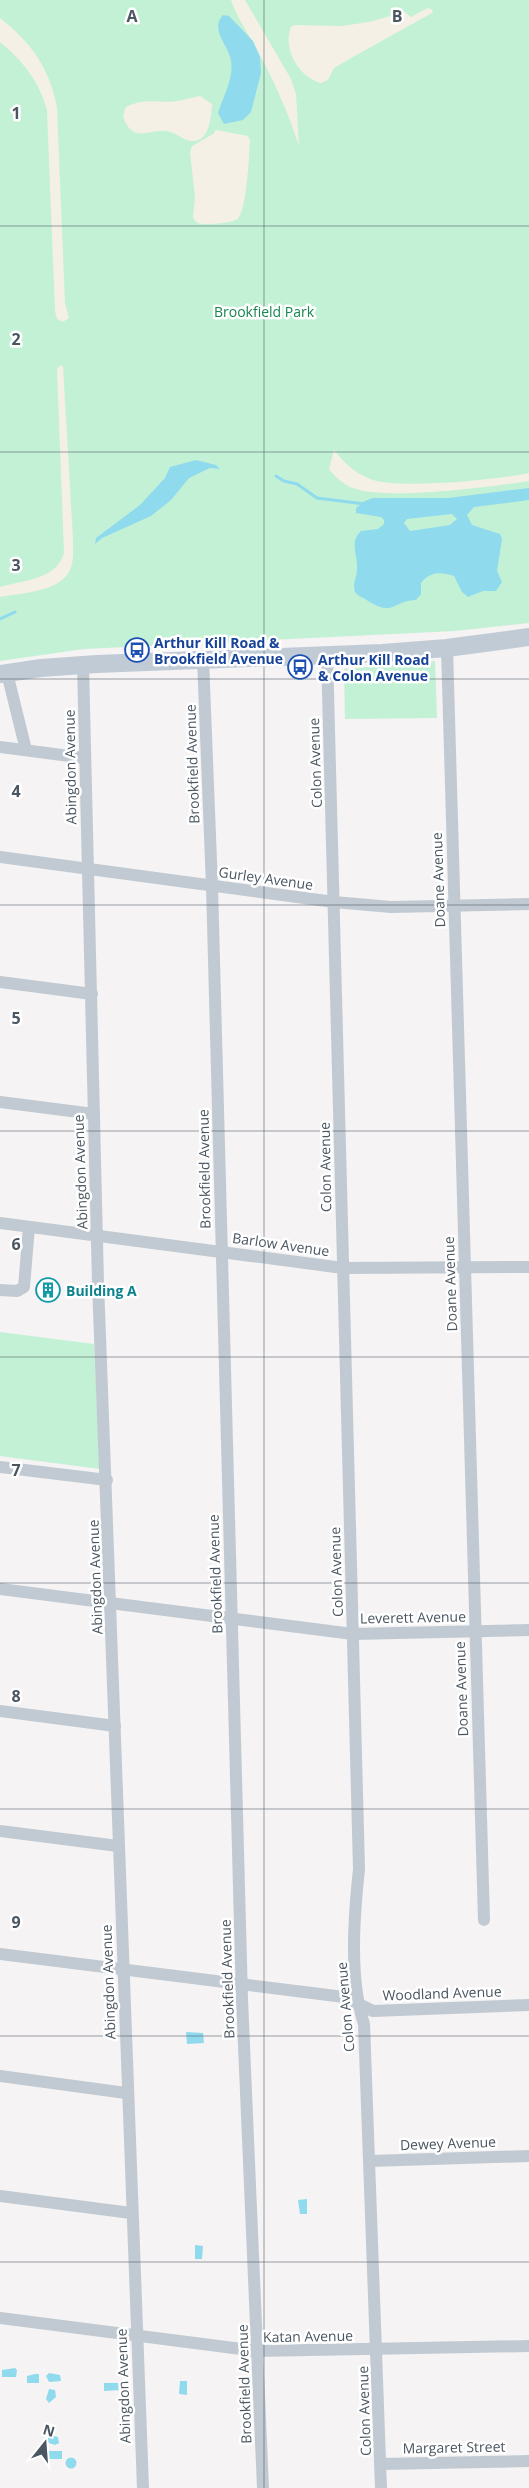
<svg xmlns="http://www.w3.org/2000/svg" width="529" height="2488" font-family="'Open Sans',sans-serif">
	<rect width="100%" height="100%" fill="#f5f3f3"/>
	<g fill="#c3f1d5">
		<path d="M0 0H529V623L455 631 84 649 0 661Z"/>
		<path d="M435 661 437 718 345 719 344 669Z"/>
		<path d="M0 1332 94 1344 100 1469 0 1456Z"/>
	</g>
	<g fill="#f5f0e5">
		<path d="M231 0H245L291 79 296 94 299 146C288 111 270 72 252 41 244 27 236 15 231 0Z"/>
		<path d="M428 8 433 10 432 13 351 58 334 68 328 80 321 83C299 78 282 48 291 27L295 25 342 26 369 22 405 12 411 17Z"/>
		<path d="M0 18C31 42 50 69 57 108L65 303 69 318 63 322 57 319 55 311 47 110C39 81 23 61 0 42Z"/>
		<path d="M200 96 212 104C211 116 210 143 191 141 183 140 175 132 166 131 151 129 137 141 127 125 122 118 123 114 126 107 148 97 157 104 177 101 185 100 193 97 200 96Z"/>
		<path d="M216 130 248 136 250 141C249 154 247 216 236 220 227 224 210 224 200 224L195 221 193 217 195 197 190 152 192 146 213 134Z"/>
		<path d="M61 365 63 367 73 539C73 549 74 561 70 570 60 592 21 593 0 597V587C24 580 56 580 64 553L57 369Z"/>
		<path d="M334 450C344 463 357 475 373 480 403 489 496 480 529 473V481C491 487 391 500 356 489 345 486 336 478 329 469Z"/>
	</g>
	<g fill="#90daee" fill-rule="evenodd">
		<path d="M223 15 229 16 253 41 260 57 261 73 251 112 243 120 224 124 218 113C223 97 234 78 231 61 229 45 209 30 223 15Z"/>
		<path d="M196 460 216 465 220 469 210 468 189 478 171 500 151 516 102 538 95 544 96 538 140 505 165 478 170 467Z"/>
		<path d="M529 488V500L474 507 467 515 472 525 500 534 502 539 497 571 502 582 496 591H483L468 597 462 592 454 576C441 572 430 571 421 583V594L416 600C392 601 394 617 368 601 363 597 359 597 355 592 352 583 357 578 357 569 358 555 349 542 361 531L378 529 384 524V520L381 517 356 513V508L365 501 373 498H448ZM452 514 457 519 450 525 410 531 404 523 407 519Z"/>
		<path d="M186 2032 203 2033 204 2043 187 2044Z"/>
		<path d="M307 2199V2214H300L298 2200Z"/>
		<path d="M195 2245 203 2246 202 2259H195Z"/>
		<path d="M15 2368 17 2370 16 2377H2V2370Z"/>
		<path d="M49 2373 60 2375 61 2381 49 2382 46 2376Z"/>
		<path d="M35 2374H39V2383H27V2376Z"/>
		<path d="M180 2381H187V2395L179 2394Z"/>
		<path d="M104 2383H119L120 2390 104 2391Z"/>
		<path d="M49 2389 55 2390 56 2397 49 2403 46 2399Z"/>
		<path d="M47 2434 58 2437 59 2443 55 2445 49 2443 45 2437Z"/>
		<rect x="47" y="2451" width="15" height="8"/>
		<circle cx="71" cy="2463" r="5.5"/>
	</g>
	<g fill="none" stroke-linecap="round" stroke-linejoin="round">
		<g stroke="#90daee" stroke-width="3">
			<path d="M276 476 284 481 297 484 317 498 365 504"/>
			<path d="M0 619 15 612"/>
		</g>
		<g stroke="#c1cad2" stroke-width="12">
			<path d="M447 648 484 1920"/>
			<path d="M327 654 359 1869C354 1916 349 1979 364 2024L381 2488"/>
			<path d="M203 659 212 886 242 1999 263 2488"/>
			<path d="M83 665 98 1283 143 2488"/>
			<path d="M7 673 26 750"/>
			<path d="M0 747 85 758"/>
			<path d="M0 857 334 902 391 907 529 904"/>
			<path d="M0 982 92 994"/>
			<path d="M0 1102 94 1114"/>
			<path d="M0 1223 343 1268 529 1267"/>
			<path d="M0 1290 17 1291 24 1287 29 1227"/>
			<path d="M0 1467 107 1480"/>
			<path d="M0 1589 353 1634 529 1630"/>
			<path d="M0 1711 115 1726"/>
			<path d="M0 1831 118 1846"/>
			<path d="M0 1954 344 1997 373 2011 529 2005"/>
			<path d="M0 2076 126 2093"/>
			<path d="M369 2161 529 2156"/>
			<path d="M0 2196 131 2213"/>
			<path d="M0 2318 257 2351 529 2346"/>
			<path d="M381 2464 529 2461"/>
		</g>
		<path stroke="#c1cbd6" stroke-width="18" d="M0 674 41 668 97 664 382 653 447 648 529 637"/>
	</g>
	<path fill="none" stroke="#4a5661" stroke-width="1" stroke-opacity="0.55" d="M264 0V2488M0 226H529M0 452H529M0 679H529M0 905H529M0 1131H529M0 1357H529M0 1583H529M0 1809H529M0 2036H529M0 2262H529"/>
	<defs>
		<g id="bus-ring" transform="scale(1.25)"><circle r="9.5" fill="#fff" stroke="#1a4fb4" stroke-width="1.5"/><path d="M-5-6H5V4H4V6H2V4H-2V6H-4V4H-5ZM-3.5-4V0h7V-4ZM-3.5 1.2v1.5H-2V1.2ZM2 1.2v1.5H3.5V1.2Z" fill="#1a4fb4"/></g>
		<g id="building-ring" transform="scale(1.25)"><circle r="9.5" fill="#fff" stroke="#0f9aa8" stroke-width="1.5"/><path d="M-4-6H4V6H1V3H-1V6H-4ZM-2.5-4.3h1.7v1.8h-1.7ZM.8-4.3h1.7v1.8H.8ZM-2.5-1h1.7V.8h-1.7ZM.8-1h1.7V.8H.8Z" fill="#0f9aa8"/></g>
	</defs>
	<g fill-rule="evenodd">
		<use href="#bus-ring" x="137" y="650"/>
		<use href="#bus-ring" x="300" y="667"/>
		<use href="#building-ring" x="48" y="1290"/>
	</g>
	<g text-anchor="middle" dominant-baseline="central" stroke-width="5" stroke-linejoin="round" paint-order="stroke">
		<g font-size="14" fill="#17864f" stroke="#fff">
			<text x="264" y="311">Brookfield Park</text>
		</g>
		<g font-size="14" font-weight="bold" fill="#164399" stroke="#fff" text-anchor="start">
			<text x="154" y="642">Arthur Kill Road &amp;<tspan x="154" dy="16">Brookfield Avenue</tspan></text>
			<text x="318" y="659">Arthur Kill Road<tspan x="318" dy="16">&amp; Colon Avenue</tspan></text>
		</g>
		<g font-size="14" fill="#4a5661" stroke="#fff">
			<text transform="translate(315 763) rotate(-92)">Colon Avenue</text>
			<text transform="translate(192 764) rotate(-92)">Brookfield Avenue</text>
			<text transform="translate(70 767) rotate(-91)">Abingdon Avenue</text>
			<text transform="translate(266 878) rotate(8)">Gurley Avenue</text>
			<text transform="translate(438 880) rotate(-92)">Doane Avenue</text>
			<text transform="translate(325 1167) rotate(-91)">Colon Avenue</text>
			<text transform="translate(204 1169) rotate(-91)">Brookfield Avenue</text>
			<text transform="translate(80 1172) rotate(-92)">Abingdon Avenue</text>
			<text transform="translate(281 1244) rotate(8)">Barlow Avenue</text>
			<text transform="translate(450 1284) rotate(-92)">Doane Avenue</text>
			<text transform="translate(336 1572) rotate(-92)">Colon Avenue</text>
			<text transform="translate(215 1574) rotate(-92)">Brookfield Avenue</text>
			<text transform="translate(95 1577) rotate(-92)">Abingdon Avenue</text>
			<text transform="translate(413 1617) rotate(-1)">Leverett Avenue</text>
			<text transform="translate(461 1689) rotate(-92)">Doane Avenue</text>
			<text transform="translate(227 1979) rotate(-92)">Brookfield Avenue</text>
			<text transform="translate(108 1982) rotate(-92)">Abingdon Avenue</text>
			<text transform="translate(442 1993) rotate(-2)">Woodland Avenue</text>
			<text transform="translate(345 2007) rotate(-95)">Colon Avenue</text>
			<text transform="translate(448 2143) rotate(-2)">Dewey Avenue</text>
			<text transform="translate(308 2336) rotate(-1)">Katan Avenue</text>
			<text transform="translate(244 2384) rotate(-92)">Brookfield Avenue</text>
			<text transform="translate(123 2386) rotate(-92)">Abingdon Avenue</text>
			<text transform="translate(364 2411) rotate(-92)">Colon Avenue</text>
			<text transform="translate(454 2447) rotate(-1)">Margaret Street</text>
		</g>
		<g font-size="14" font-weight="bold" fill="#0d838f" stroke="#fff" text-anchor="start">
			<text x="66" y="1290">Building A</text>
		</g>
	</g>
	<g font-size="16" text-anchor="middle" font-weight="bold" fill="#4a5661" stroke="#fff" stroke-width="5" stroke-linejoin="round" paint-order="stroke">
		<text x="132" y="22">A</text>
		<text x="397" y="22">B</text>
		<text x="16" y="119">1</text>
		<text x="16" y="345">2</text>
		<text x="16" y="571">3</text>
		<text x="16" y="797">4</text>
		<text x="16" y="1024">5</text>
		<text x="16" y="1250">6</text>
		<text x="16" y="1476">7</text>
		<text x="16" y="1702">8</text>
		<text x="16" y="1928">9</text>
	</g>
	<g transform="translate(45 2443) rotate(17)" stroke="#ffffff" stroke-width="4" paint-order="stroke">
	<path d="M0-4L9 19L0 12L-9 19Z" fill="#4a5661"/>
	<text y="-8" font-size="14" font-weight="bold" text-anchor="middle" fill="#4a5661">N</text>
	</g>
</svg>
